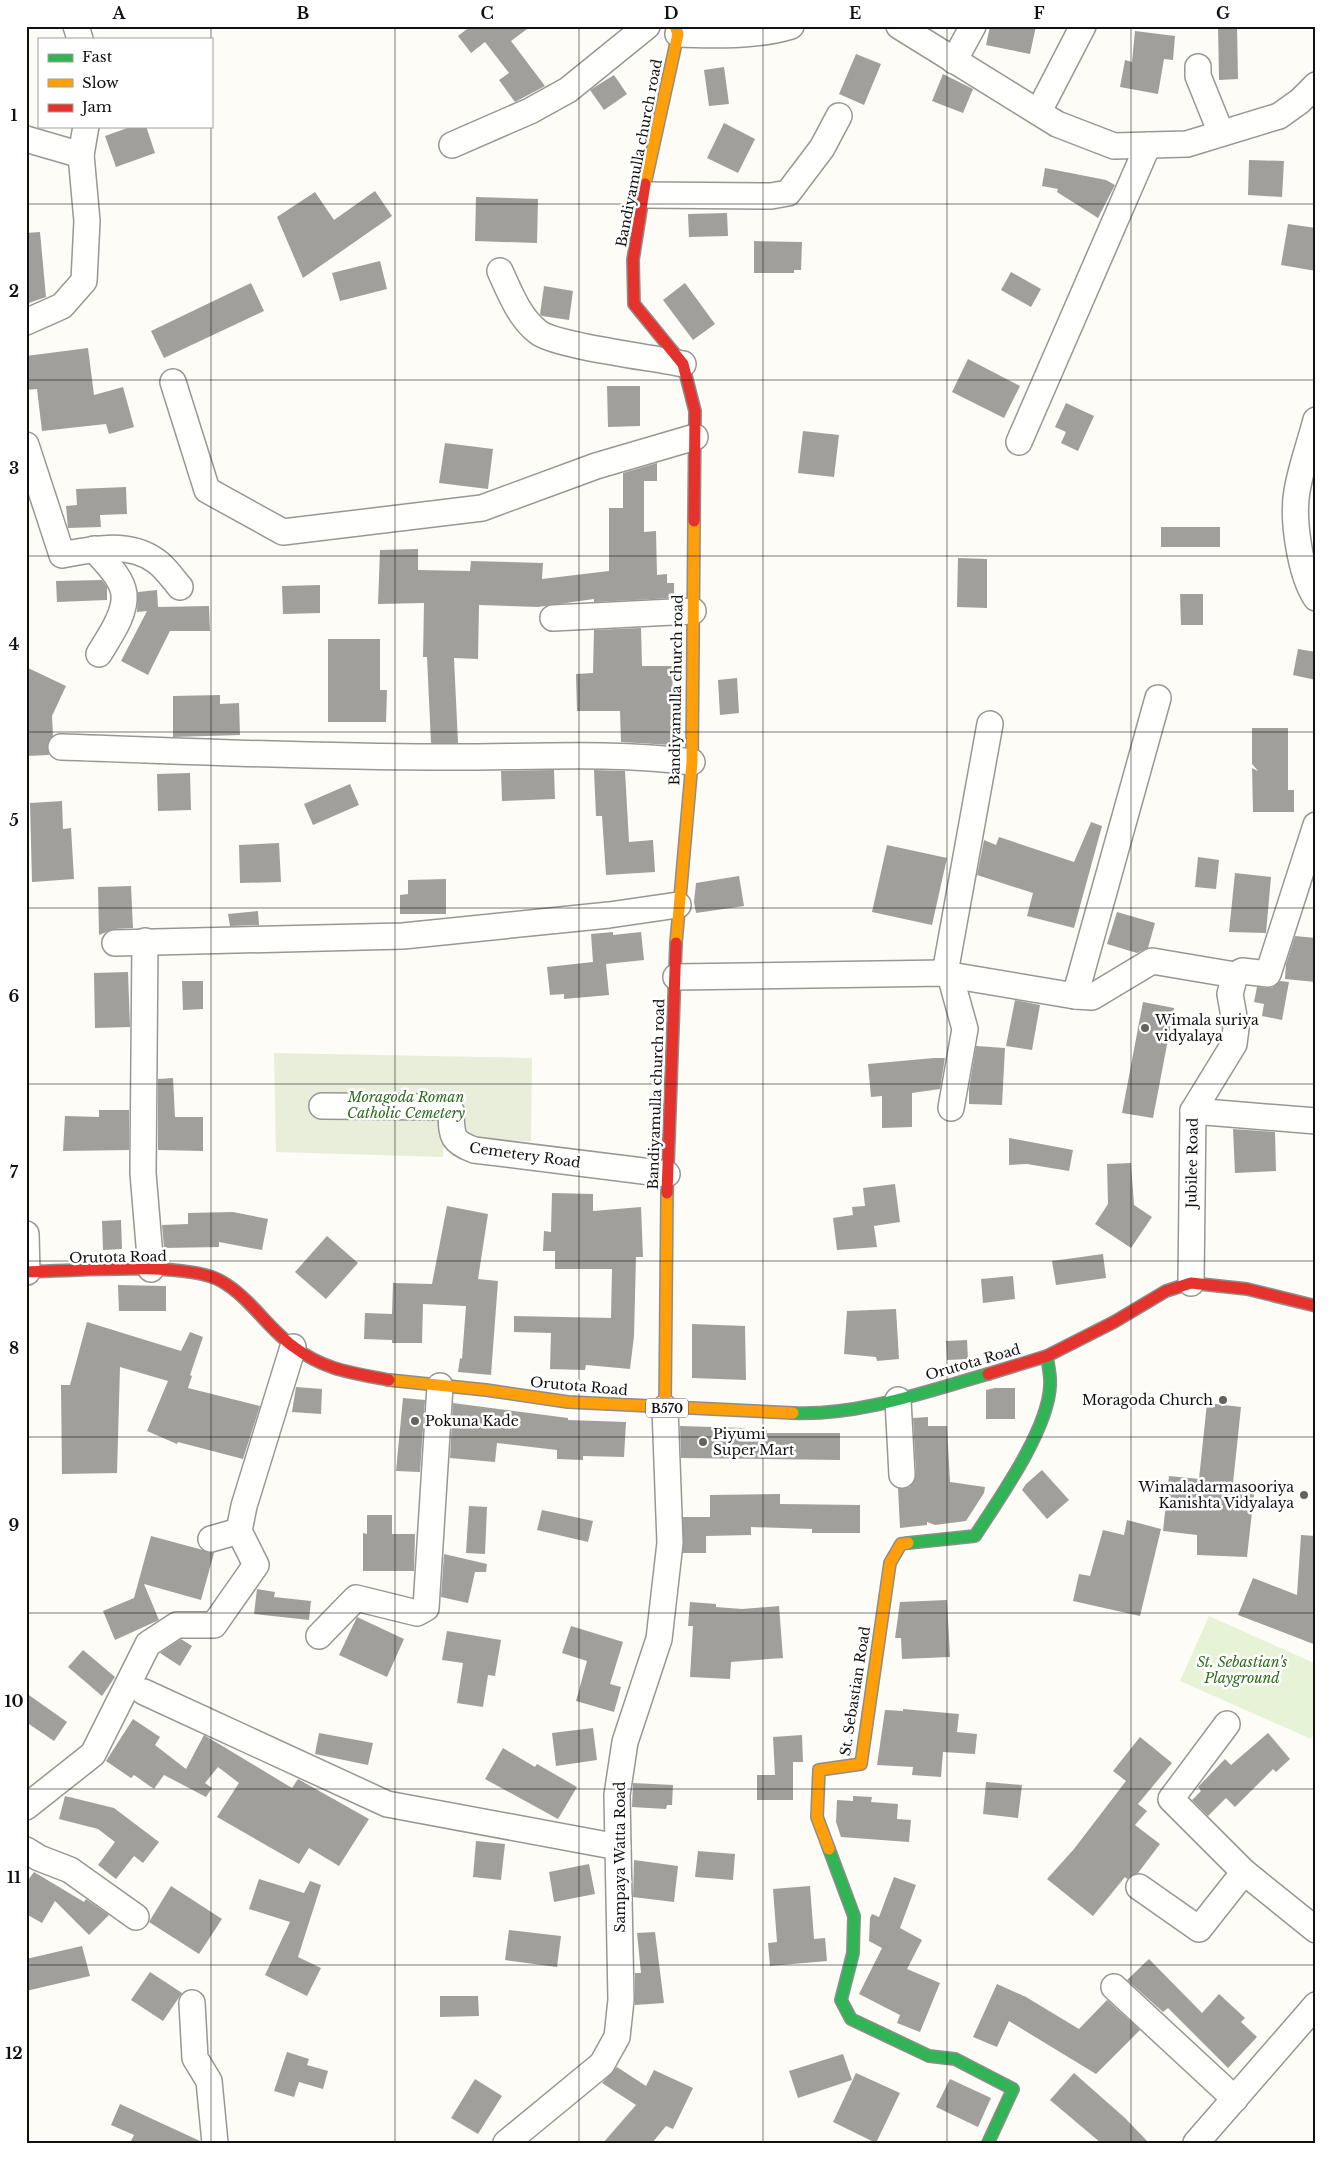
<svg xmlns="http://www.w3.org/2000/svg" width="1342" height="2169" font-family="'Libre Baskerville',serif">
	<rect width="100%" height="100%" fill="#fdfcf7"/>
	<path fill="#e7f3d7" d="M1209 1616 1316 1664V1728L1311 1739 1180 1681Z"/>
	<path fill="#e9eedb" d="M274 1053 532 1058 531 1141 444 1140 443 1157 276 1152Z"/>
	<g fill="#a19f9c">
		<path d="M471 26H531L511 41 545 86 515 102 499 80 509 73 485 42 471 53 458 36Z"/>
		<path d="M990 26H1036L1030 54 986 45Z"/>
		<path d="M1218 26H1237L1238 79 1219 80Z"/>
		<path d="M1135 31 1175 36 1173 60 1164 59 1158 94 1120 87 1125 60 1132 62Z"/>
		<path d="M856 54 881 64 864 105 839 94Z"/>
		<path d="M724 67 729 104 709 106 704 70Z"/>
		<path d="M943 74 973 89 963 113 932 101Z"/>
		<path d="M614 75 627 94 604 110 590 90Z"/>
		<path d="M724 123 755 139 738 173 707 158Z"/>
		<path d="M133 126H146L155 153 116 167 105 136Z"/>
		<path d="M1249 160 1284 161 1282 197 1248 195Z"/>
		<path d="M1045 168 1106 180 1115 185 1098 218 1057 192 1058 189 1042 186Z"/>
		<path d="M375 191 392 216 303 278 277 217 315 192 334 220Z"/>
		<path d="M476 197 538 199 537 243 475 241Z"/>
		<path d="M727 213 728 236 689 237 688 214Z"/>
		<path d="M1288 224 1316 228V271L1281 265Z"/>
		<path d="M40 232 46 297 26 304V233Z"/>
		<path d="M754 241 802 242 801 270H794V273H754Z"/>
		<path d="M380 261 387 289 340 301 332 273Z"/>
		<path d="M1011 272 1041 289 1031 307 1001 290Z"/>
		<path d="M251 283 264 311 164 358 151 331Z"/>
		<path d="M685 283 715 324 693 340 663 300Z"/>
		<path d="M544 286 573 291 569 320 542 316 540 314Z"/>
		<path d="M88 348 94 395 123 387 134 427 109 434 106 424 42 431 37 389 26 390V356Z"/>
		<path d="M968 359 1020 386 1004 418 952 392Z"/>
		<path d="M607 386H640V426L608 427Z"/>
		<path d="M1066 403 1094 416 1078 451 1061 443 1066 432 1055 427Z"/>
		<path d="M803 431 839 435 834 477 798 473Z"/>
		<path d="M445 443 493 449 488 489 439 483Z"/>
		<path d="M657 463V481H644V532L656 531 657 575 667 574V583H674V598L594 602V599L538 607 479 605 478 659 454 658 458 743H431L427 657H423L424 603 378 604 380 550 418 549V570L470 571 471 561 543 563 542 579 609 571V508H623V473Z"/>
		<path d="M126 487 127 514 100 515 101 527 68 528 66 506 77 505 76 489Z"/>
		<rect x="1161" y="527" width="59" height="20"/>
		<path d="M958 558 987 559V608L957 607Z"/>
		<path d="M102 580 107 587V600L57 602 56 581Z"/>
		<path d="M320 585V613L283 614 282 586Z"/>
		<path d="M157 590 158 607 209 606 210 631H170L148 675 121 661 147 611 137 612 138 592Z"/>
		<path d="M1180 594H1203V625H1181Z"/>
		<path d="M641 628 642 666H673L671 745 621 742 620 711H577L576 674 593 673 594 630Z"/>
		<path d="M328 639H380V690H387L386 722H328Z"/>
		<path d="M1298 649 1316 652V680L1293 675Z"/>
		<path d="M26 667 66 686 52 716 53 735 47 746 49 755 26 756Z"/>
		<path d="M737 678 739 713 720 715 718 680Z"/>
		<path d="M220 695V704L239 703 240 735 173 737V696Z"/>
		<path d="M1252 728H1288V790H1294V812H1253L1252 768 1258 771 1252 764Z"/>
		<path d="M554 770 555 799 502 801 501 771Z"/>
		<path d="M594 770 625 771 629 842 653 840 655 872 606 875 602 816H596Z"/>
		<path d="M190 773 191 810 158 811 157 774Z"/>
		<path d="M350 784 359 805 313 825 304 804Z"/>
		<path d="M62 801 63 829 71 828 74 879 32 882 30 803Z"/>
		<path d="M1091 822 1102 826 1074 928 1027 916 1033 893 977 875 984 840 996 845 999 837 1074 862Z"/>
		<path d="M279 843 281 882 240 883 239 845Z"/>
		<path d="M887 845 947 858 932 925 872 912Z"/>
		<path d="M1198 857 1219 860 1216 889 1195 887Z"/>
		<path d="M1235 873 1271 877 1266 933 1229 932Z"/>
		<path d="M739 876 744 906 696 913 694 902 696 883Z"/>
		<path d="M446 879V914H400V895L408 894V880Z"/>
		<path d="M131 886 133 928 114 929 99 935 98 887Z"/>
		<path d="M258 911 259 925 230 926 228 914Z"/>
		<path d="M1117 912 1155 923 1148 948 1137 953 1107 944Z"/>
		<path d="M613 932V935L641 932 644 960 606 964 609 995 564 999V994L550 995 547 967 593 962 591 934Z"/>
		<path d="M1295 936 1316 938V982L1285 979 1286 964Z"/>
		<path d="M128 972 130 1027 95 1028 94 973Z"/>
		<path d="M182 981H203V1009L183 1010Z"/>
		<path d="M1280 981 1289 982 1282 1020 1262 1016 1264 1004 1254 1002 1257 987 1272 988Z"/>
		<path d="M1015 1000 1040 1005 1032 1050 1006 1046Z"/>
		<path d="M1143 1002 1174 1008 1153 1118 1122 1113Z"/>
		<path d="M976 1046 1005 1048 1002 1105 969 1104V1089Z"/>
		<path d="M934 1058H945L940 1089 912 1093V1127L882 1128V1096L871 1097 868 1064Z"/>
		<path d="M173 1078 175 1117H203V1151L158 1150V1079Z"/>
		<path d="M99 1110H129V1150L63 1151 65 1116 99 1117Z"/>
		<path d="M1233 1129 1275 1132 1276 1171 1235 1173Z"/>
		<path d="M1009 1138 1073 1150 1069 1171 1027 1164 1009 1165Z"/>
		<path d="M1131 1163 1134 1205 1152 1217 1131 1248 1095 1224 1108 1204 1107 1164Z"/>
		<path d="M895 1184 900 1222 874 1226 877 1247 837 1250 833 1218 853 1215 852 1207 865 1206 863 1188Z"/>
		<path d="M552 1193 593 1194V1211L641 1207 643 1257H636L634 1336 630 1369 586 1365 585 1370 550 1369 551 1333 514 1332V1316L611 1318 612 1269H555V1251H543L544 1231 551 1232Z"/>
		<path d="M447 1206 488 1214 478 1279 498 1281 491 1375 458 1372 460 1358 462 1359 466 1306 423 1304 422 1343H392V1340L364 1339 365 1313 392 1314 393 1283 432 1284Z"/>
		<path d="M233 1212 268 1219 262 1250 219 1242V1247L164 1248 162 1225 188 1224V1213Z"/>
		<path d="M121 1220 122 1249 103 1250 102 1221Z"/>
		<path d="M327 1236 358 1263 326 1299 295 1272Z"/>
		<path d="M1103 1254 1106 1278 1056 1285 1052 1261Z"/>
		<path d="M1013 1276 1015 1299 983 1303 981 1279Z"/>
		<path d="M118 1285 166 1286V1311H119Z"/>
		<path d="M896 1309 899 1359 877 1361 876 1357 844 1354 847 1311Z"/>
		<path d="M87 1322 181 1351 190 1332 203 1337 190 1375 192 1376 188 1388 260 1406 243 1459 178 1442 177 1444 147 1431 168 1381 120 1367 117 1473 62 1474 61 1385H70Z"/>
		<path d="M692 1324 745 1326 746 1380 692 1378Z"/>
		<path d="M967 1340 968 1359 947 1360 946 1341Z"/>
		<path d="M296 1387 322 1389 321 1414 292 1412Z"/>
		<path d="M995 1388H1015V1419H986V1390Z"/>
		<path d="M403 1398 425 1400 420 1472 396 1471Z"/>
		<path d="M453 1403 568 1418V1420L626 1422 624 1457 583 1456V1460L557 1459V1450L497 1443 495 1462 450 1458Z"/>
		<path d="M1207 1403 1241 1407 1233 1483 1255 1485 1247 1557 1197 1555V1535L1163 1531 1169 1476 1199 1479Z"/>
		<path d="M928 1417V1426H947L950 1482 985 1487 984 1493 966 1521 935 1525 927 1522V1525L900 1528 898 1488 910 1487 916 1475 913 1418Z"/>
		<path d="M680 1426 745 1428V1430H767V1433H840V1460L681 1458Z"/>
		<path d="M1042 1470 1069 1500 1047 1519 1022 1490 1026 1484Z"/>
		<path d="M780 1494V1504L860 1505V1533H812V1529L751 1527V1535L706 1536V1553H683V1517H710V1495Z"/>
		<path d="M469 1506 487 1507 485 1554 466 1553Z"/>
		<path d="M542 1510 593 1521 588 1542 537 1530Z"/>
		<path d="M367 1515H392V1534H415L414 1571H363V1533L367 1534Z"/>
		<path d="M1127 1520 1161 1529 1140 1616 1073 1601 1079 1574 1090 1576 1103 1530 1124 1535Z"/>
		<path d="M1301 1535 1316 1536V1645L1238 1615 1253 1578 1297 1595Z"/>
		<path d="M151 1536 214 1553 201 1600 144 1584 159 1620 115 1640 103 1611 134 1598Z"/>
		<path d="M444 1554 487 1564 486 1572H475L468 1603 441 1597Z"/>
		<path d="M257 1589 275 1592 274 1597 311 1601 309 1620 254 1614Z"/>
		<path d="M947 1600 950 1657 902 1659 901 1638H895L900 1602Z"/>
		<path d="M690 1602 716 1604V1607L742 1609 779 1606 783 1658 731 1662 730 1679 690 1677 693 1626H688Z"/>
		<path d="M357 1617 404 1639 387 1677 339 1655Z"/>
		<path d="M571 1626 623 1642 610 1684 621 1687 614 1712 576 1701 587 1661 562 1653Z"/>
		<path d="M447 1631 501 1640 495 1676 488 1675 483 1707 457 1703 463 1663 442 1660Z"/>
		<path d="M181 1639 192 1646 180 1666 160 1653Z"/>
		<path d="M83 1650 115 1677 102 1696 68 1667Z"/>
		<path d="M26 1693 67 1722 54 1741 26 1722Z"/>
		<path d="M903 1709 959 1714 957 1732 977 1734 975 1754 943 1752 941 1777 912 1775 913 1767 877 1765 885 1710 903 1711Z"/>
		<path d="M133 1719 160 1737 155 1745 186 1769 204 1735 292 1788 298 1779 369 1819 339 1866 309 1848 299 1864 217 1817 239 1783 218 1767 205 1783 212 1788 206 1797 164 1775 154 1789 134 1775 131 1778 106 1761Z"/>
		<path d="M593 1728 597 1760 556 1766 552 1733Z"/>
		<path d="M319 1733 373 1743 368 1765 315 1754Z"/>
		<path d="M1268 1733 1290 1759 1276 1772 1273 1769 1235 1807 1226 1798 1208 1816 1192 1800 1201 1791 1198 1787 1225 1759 1231 1765Z"/>
		<path d="M802 1735 803 1762H793V1800H757V1775H775L773 1737Z"/>
		<path d="M1140 1737 1172 1763 1138 1804 1147 1811 1135 1825 1160 1844 1138 1873 1127 1879 1125 1877 1093 1916 1047 1879 1074 1849 1126 1781 1113 1771Z"/>
		<path d="M503 1748 535 1767 537 1764 577 1787 558 1819 485 1779Z"/>
		<path d="M986 1782 1022 1785 1018 1818 983 1814Z"/>
		<path d="M633 1783 673 1785 672 1805H667L666 1809 632 1807Z"/>
		<path d="M65 1796 114 1808 159 1842 143 1863 134 1856 116 1879 98 1865 115 1842 98 1829 59 1819Z"/>
		<path d="M853 1796 872 1797 871 1802 898 1804 897 1819 911 1820 909 1842 841 1837 836 1822 837 1800 853 1801Z"/>
		<path d="M476 1841 505 1844 501 1880 473 1877Z"/>
		<path d="M698 1851 735 1854 733 1880 695 1877Z"/>
		<path d="M634 1860 678 1866 674 1902 633 1897Z"/>
		<path d="M589 1864 595 1894 554 1902 549 1872Z"/>
		<path d="M34 1872 84 1902 86 1899 109 1915 89 1935 55 1901 42 1923 26 1914V1883Z"/>
		<path d="M894 1877 916 1885 900 1928 922 1940 907 1969 940 1983 920 2032 897 2023 900 2015 859 1994 882 1948 869 1941 870 1918 872 1914 879 1917Z"/>
		<path d="M259 1879 304 1893 310 1881 321 1885 298 1957 321 1968 307 1996 265 1975 290 1922 249 1909Z"/>
		<path d="M171 1886 222 1919 199 1954 149 1922Z"/>
		<path d="M810 1886 814 1939 825 1938 827 1961 770 1966 768 1943 777 1942 773 1889Z"/>
		<path d="M509 1930 561 1936 557 1967 505 1960Z"/>
		<path d="M655 1932 664 2003 635 2005V1973H641L637 1933Z"/>
		<path d="M82 1946 90 1976 26 1991V1959Z"/>
		<path d="M1149 1959 1202 2013 1219 1994 1245 2018 1241 2022 1257 2037 1228 2068 1168 2008 1163 2012 1127 1980Z"/>
		<path d="M150 1972 182 1993 163 2021 131 2000Z"/>
		<path d="M997 1984 1026 1997 1079 2029 1107 2000 1140 2030 1096 2074 1009 2021 997 2047 973 2037Z"/>
		<path d="M440 1996H478L479 2016 440 2017Z"/>
		<path d="M287 2052 309 2059 307 2065 328 2071 323 2089 299 2082 294 2097 274 2091Z"/>
		<path d="M843 2054 852 2080 798 2098 789 2071Z"/>
		<path d="M617 2067 646 2086 654 2070 693 2088 673 2129 666 2126 652 2143H603L636 2105 602 2083Z"/>
		<path d="M856 2073 900 2093 876 2143 833 2122Z"/>
		<path d="M1074 2073 1125 2118 1149 2143H1101L1050 2100Z"/>
		<path d="M475 2079 502 2096 478 2134 451 2118Z"/>
		<path d="M950 2079 991 2098 978 2127 936 2107Z"/>
		<path d="M120 2104 200 2141 201 2143H130L134 2135 111 2125Z"/>
	</g>
	<g fill="none" stroke-linecap="round" stroke-linejoin="round">
		<g stroke="#979795" stroke-width="28">
			<g id="street">
				<path d="M76 26 80 39"/>
				<path d="M899 26 1057 124 1114 146 1187 144 1279 116 1300 101 1316 85"/>
				<path d="M678 34C716 35 755 37 791 26"/>
				<path d="M954 61 973 26"/>
				<path d="M1198 67V76L1221 133"/>
				<path d="M1039 111 1083 26"/>
				<path d="M26 139 81 155"/>
				<path d="M452 145 530 111 568 90 647 26"/>
				<path d="M643 195 771 196 788 193 822 148 839 116"/>
				<path d="M500 271C510 293 519 317 538 332 555 346 656 358 683 364"/>
				<path d="M26 322 62 306 84 281 87 221 81 155 86 126"/>
				<path d="M173 382 207 490 283 532 482 508 596 466 695 437"/>
				<path d="M1316 420C1310 443 1301 467 1297 491 1292 519 1300 574 1316 598"/>
				<path d="M1019 442 1148 145"/>
				<path d="M26 445 62 555C93 549 129 541 156 561 165 567 173 579 180 587"/>
				<path d="M94 549C104 561 122 577 124 594 126 614 109 637 99 654"/>
				<path d="M553 618 693 611"/>
				<path d="M61 747C185 751 310 757 435 757 520 758 608 751 692 762"/>
				<path d="M145 941 143 1173 151 1269"/>
				<path d="M115 943 403 936 609 915 678 905"/>
				<path d="M945 973 990 724"/>
				<path d="M950 975 1075 996 1092 997 1152 961 1235 975"/>
				<path d="M676 977 945 973 950 975 965 1029 951 1108"/>
				<path d="M1075 996 1158 698"/>
				<path d="M322 1106 443 1107 451 1111C452 1135 450 1141 474 1150L667 1174"/>
				<path d="M1193 1111 1316 1121"/>
				<path d="M26 1234 27 1272"/>
				<path d="M1191 1283 1193 1111 1234 1044 1236 1028 1230 994 1235 975 1242 971 1268 974 1316 825"/>
				<path d="M898 1400 902 1475"/>
				<path d="M211 1539 239 1531"/>
				<path d="M319 1636 356 1598 417 1613 426 1608 440 1386"/>
				<path d="M144 1692 387 1804 618 1847"/>
				<path d="M1227 1724 1171 1799 1244 1872 1316 1930"/>
				<path d="M26 1807 93 1754 148 1644 177 1625H214L256 1565 239 1531 244 1506 293 1347"/>
				<path d="M26 1850 39 1858 70 1870 136 1917"/>
				<path d="M1139 1887 1199 1929 1244 1872"/>
				<path d="M1114 1987 1235 2099"/>
				<path d="M192 2003 195 2058 209 2081 215 2143"/>
				<path d="M506 2143 602 2064 617 2037 621 2000 617 1795 625 1742 659 1639 670 1543 665 1408"/>
				<path d="M1196 2143 1316 2005"/>
			</g>
		</g>
		<g stroke="#8e8d8b" stroke-width="14">
			<g id="fast">
				<path d="M793 1413C859 1416 924 1392 988 1374"/>
				<path d="M908 1543 975 1536C999 1499 1048 1430 1050 1386 1051 1376 1048 1366 1047 1356"/>
				<path d="M829 1849 854 1916 853 1953 841 2000 851 2019 929 2056 955 2059 1013 2089 988 2143"/>
			</g>
		</g>
		<g stroke="#8e8d8b" stroke-width="14">
			<g id="slow">
				<path d="M645 184 678 34 675 26"/>
				<path d="M676 943 692 762 694 521"/>
				<path d="M389 1380 486 1390 568 1402 793 1413"/>
				<path d="M665 1408 667 1193"/>
				<path d="M829 1849 817 1817 819 1770 861 1764 890 1563 901 1544 908 1543"/>
			</g>
		</g>
		<g stroke="#8e8d8b" stroke-width="14">
			<g id="jam">
				<path d="M645 184 633 260 634 304 683 364 695 411 694 521"/>
				<path d="M667 1193 676 943"/>
				<path d="M26 1272C70 1271 186 1261 221 1281 251 1298 267 1328 294 1347 324 1370 353 1373 389 1380"/>
				<path d="M988 1374 1047 1356 1114 1322 1166 1291 1191 1283 1247 1289 1316 1306"/>
			</g>
		</g>
		<use href="#street" stroke="#fffffe" stroke-width="25"/>
		<use href="#fast" stroke="#30b455" stroke-width="11"/>
		<use href="#slow" stroke="#ff9f0a" stroke-width="11"/>
		<use href="#jam" stroke="#e5322d" stroke-width="11"/>
	</g>
	<path fill="none" stroke="#111" stroke-width="1" stroke-opacity="0.55" d="M211 26V2143M395 26V2143M579 26V2143M763 26V2143M947 26V2143M1131 26V2143M26 204H1316M26 380H1316M26 556H1316M26 732H1316M26 908H1316M26 1084H1316M26 1261H1316M26 1437H1316M26 1613H1316M26 1789H1316M26 1965H1316"/>
	<g fill="#646362" stroke="#fff" stroke-width="2">
		<circle cx="1145" cy="1028" r="5"/>
		<circle cx="1223" cy="1400" r="5"/>
		<circle cx="415" cy="1421" r="5"/>
		<circle cx="703" cy="1442" r="5"/>
		<circle cx="1304" cy="1495" r="5"/>
	</g>
	<g text-anchor="middle" dominant-baseline="central" stroke-width="5" stroke-linejoin="round" paint-order="stroke">
		<rect fill="#fff" stroke="#585858" stroke-width="1" x="646" y="1398.5" width="42" height="19" rx="4"/>
		<g font-size="12" font-weight="bold" fill="#111">
			<text x="667" y="1408">B570</text>
		</g>
		<g font-size="14" fill="#111" stroke="#fff">
			<text transform="translate(639 153) rotate(-79)">Bandiyamulla church road</text>
			<text transform="translate(676 690) rotate(-89)">Bandiyamulla church road</text>
			<text transform="translate(656 1094) rotate(-88)">Bandiyamulla church road</text>
			<text transform="translate(525 1155) rotate(8)">Cemetery Road</text>
			<text transform="translate(1192 1163) rotate(-89)">Jubilee Road</text>
			<text transform="translate(118 1257) rotate(-1)">Orutota Road</text>
			<text transform="translate(973 1362) rotate(-16)">Orutota Road</text>
			<text transform="translate(579 1386) rotate(5)">Orutota Road</text>
			<text transform="translate(855 1691) rotate(-81)">St. Sebastian Road</text>
			<text transform="translate(620 1857) rotate(-90)">Sampaya Watta Road</text>
		</g>
		<g font-size="14" fill="#111" stroke="#fff" text-anchor="start">
			<text x="1155" y="1020">Wimala suriya<tspan x="1155" dy="16">vidyalaya</tspan></text>
			<text x="1213" y="1400" text-anchor="end">Moragoda Church</text>
			<text x="425" y="1421">Pokuna Kade</text>
			<text x="713" y="1434">Piyumi<tspan x="713" dy="16">Super Mart</tspan></text>
			<text x="1294" y="1487" text-anchor="end">Wimaladarmasooriya<tspan x="1294" dy="16">Kanishta Vidyalaya</tspan></text>
		</g>
		<g font-size="14" font-style="italic" fill="#2f6b1f" stroke="#fff">
			<text x="406" y="1097">Moragoda Roman<tspan x="406" dy="16">Catholic Cemetery</tspan></text>
			<text x="1242" y="1662">St. Sebastian's<tspan x="1242" dy="16">Playground</tspan></text>
		</g>
	</g>
	<rect width="1342" height="2169" fill="none" stroke="#ffffff" stroke-width="55"/>
	<rect x="38" y="38" width="175" height="90" fill="#ffffff" stroke="#a0a0a0"/>
	<rect x="48" y="54" width="25" height="8" fill="#30b455" stroke="#a0a0a0"/>
	<text x="82" y="62" font-size="15" fill="#111111">Fast</text>
	<rect x="48" y="79" width="25" height="8" fill="#ff9f0a" stroke="#a0a0a0"/>
	<text x="82" y="88" font-size="15" fill="#111111">Slow</text>
	<rect x="48" y="104" width="25" height="8" fill="#e5322d" stroke="#a0a0a0"/>
	<text x="82" y="112" font-size="15" fill="#111111">Jam</text>
	<rect x="28" y="28" width="1286" height="2114" fill="none" stroke="#111" stroke-width="2"/>
	<g font-size="16" text-anchor="middle" font-weight="bold" fill="#111">
		<text x="119" y="19">A</text>
		<text x="303" y="19">B</text>
		<text x="487" y="19">C</text>
		<text x="671" y="19">D</text>
		<text x="855" y="19">E</text>
		<text x="1039" y="19">F</text>
		<text x="1223" y="19">G</text>
		<text x="14" y="121">1</text>
		<text x="14" y="297">2</text>
		<text x="14" y="474">3</text>
		<text x="14" y="650">4</text>
		<text x="14" y="826">5</text>
		<text x="14" y="1002">6</text>
		<text x="14" y="1178">7</text>
		<text x="14" y="1354">8</text>
		<text x="14" y="1531">9</text>
		<text x="14" y="1707">10</text>
		<text x="14" y="1883">11</text>
		<text x="14" y="2059">12</text>
	</g>
</svg>
